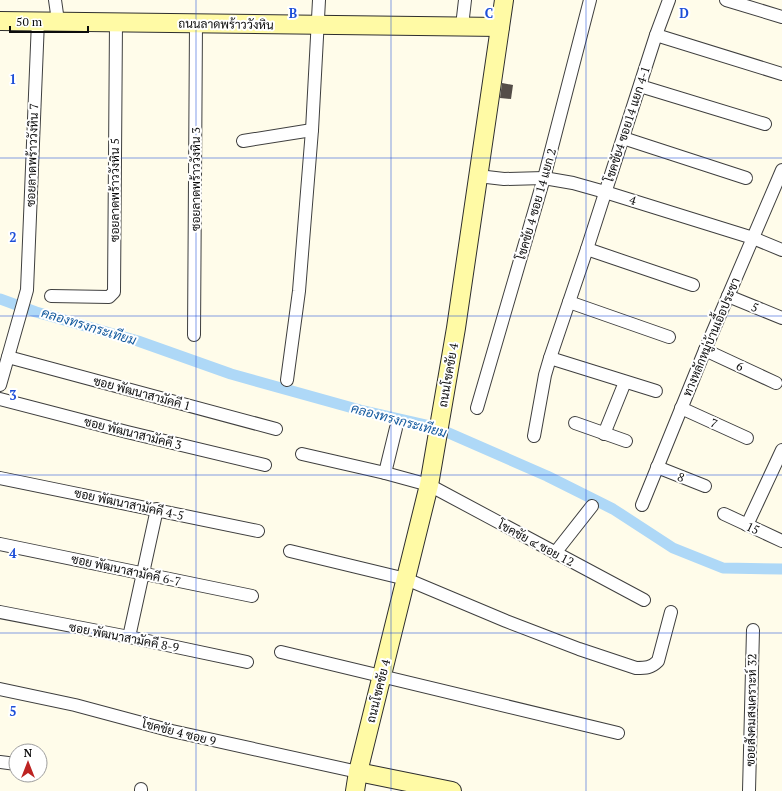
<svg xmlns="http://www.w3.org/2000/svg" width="782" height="791" font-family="'PT Serif',Sarabun,serif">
	<rect width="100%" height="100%" fill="#fffcea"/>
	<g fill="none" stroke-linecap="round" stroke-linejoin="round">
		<path stroke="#aed8f7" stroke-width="11" d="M0 299 36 312 138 341 231 374 360 410 435 427 547 476 613 509 673 548 723 568 782 569"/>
	</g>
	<path fill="#544d48" d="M502 83 513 85 511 99 500 98Z"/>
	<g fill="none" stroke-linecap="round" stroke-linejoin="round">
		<g stroke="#3f3f3f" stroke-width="14">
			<g id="street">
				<path d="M55 0 58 21"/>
				<path d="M726 0 782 17"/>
				<path d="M462 26 465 0"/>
				<path d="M656 35 782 74"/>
				<path d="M640 86 765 124"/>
				<path d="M623 138 746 178"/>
				<path d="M243 141 312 130"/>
				<path d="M478 176 504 179 544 178 573 183 605 192 753 238 782 250"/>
				<path d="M587 249 693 285"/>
				<path d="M51 296 109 297 114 292 116 22"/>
				<path d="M728 296 782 318"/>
				<path d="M569 302 669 337"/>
				<path d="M194 335 196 23"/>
				<path d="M705 350 776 383"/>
				<path d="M8 357 276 429"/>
				<path d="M550 358 656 391"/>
				<path d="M287 380 299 291 312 130 319 0"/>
				<path d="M0 385 27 290 38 21"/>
				<path d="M0 399 127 432 265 465"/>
				<path d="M477 408 544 178 590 0"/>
				<path d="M681 408 747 438"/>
				<path d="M575 423 626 441"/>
				<path d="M604 434 625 382"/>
				<path d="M534 436 545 375 550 358 587 249 656 35 669 0"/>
				<path d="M302 454 385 473 429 485 644 600"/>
				<path d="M657 467 705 486"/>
				<path d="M385 473 396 428"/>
				<path d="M0 478 258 531"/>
				<path d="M642 505 705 350 782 170"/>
				<path d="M724 514 782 541"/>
				<path d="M747 525 782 450"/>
				<path d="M0 544 252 596"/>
				<path d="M290 551 406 579 506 621 579 649 636 668C646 668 651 668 658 661L671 612"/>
				<path d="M555 553 592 506"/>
				<path d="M0 612 129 637 247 662"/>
				<path d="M129 637 157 509"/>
				<path d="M281 652 618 733"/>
				<path d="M0 689 75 705 172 731 358 772"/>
				<path d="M0 762 16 764"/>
				<path d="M141 791V789"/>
				<path d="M749 791 753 630"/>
			</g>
		</g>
		<g stroke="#2e2e2e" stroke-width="20">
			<g id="secondary">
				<path d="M0 21 500 27"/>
				<path d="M358 772 452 791"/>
				<path d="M355 791 358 772 429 485 456 328 504 0"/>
			</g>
		</g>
		<use href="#street" stroke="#fff" stroke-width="12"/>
		<use href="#secondary" stroke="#fffaa5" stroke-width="18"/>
	</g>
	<path fill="none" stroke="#1d4ed8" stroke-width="1" stroke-opacity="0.55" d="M196 0V791M391 0V791M586 0V791M0 158H782M0 316H782M0 475H782M0 633H782"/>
	<g text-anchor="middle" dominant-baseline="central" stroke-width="4" stroke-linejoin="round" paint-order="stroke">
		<g font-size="12" fill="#0c0c0c" stroke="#fff">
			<text transform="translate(226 24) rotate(1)">ถนนลาดพร้าววังหิน</text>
			<text transform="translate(627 124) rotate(-72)">โชคชัย4 ซอย14 แยก 4-1</text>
			<text transform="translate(32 155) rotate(-88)">ซอยลาดพร้าววังหิน 7</text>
			<text transform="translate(195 179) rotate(-90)">ซอยลาดพร้าววังหิน 3</text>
			<text transform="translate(114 190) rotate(-90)">ซอยลาดพร้าววังหิน 5</text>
			<text transform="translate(633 200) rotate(17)">4</text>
			<text transform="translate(536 204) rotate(-74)">โชคชัย 4 ซอย 14 แยก 2</text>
			<text transform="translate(755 307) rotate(23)">5</text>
			<text transform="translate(711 337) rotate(-67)">ทางหลักหมู่บ้านเอื้อประชา</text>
			<text transform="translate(740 366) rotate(25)">6</text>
			<text transform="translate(448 375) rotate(-80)">ถนนโชคชัย 4</text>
			<text transform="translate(142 393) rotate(15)">ซอย พัฒนาสามัคคี 1</text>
			<text transform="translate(714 423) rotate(24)">7</text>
			<text transform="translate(133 433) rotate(14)">ซอย พัฒนาสามัคคี 3</text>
			<text transform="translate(681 477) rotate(21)">8</text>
			<text transform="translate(129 504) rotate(12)">ซอย พัฒนาสามัคคี 4-5</text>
			<text transform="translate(753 528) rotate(25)">15</text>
			<text transform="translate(536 543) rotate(28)">โชคชัย ๔ ซอย 12</text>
			<text transform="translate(126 570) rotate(12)">ซอย พัฒนาสามัคคี 6-7</text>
			<text transform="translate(124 637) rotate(11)">ซอย พัฒนาสามัคคี 8-9</text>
			<text transform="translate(378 691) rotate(-76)">ถนนโชคชัย 4</text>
			<text transform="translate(751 710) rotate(-89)">ซอยสังคมสงเคราะห์ 32</text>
			<text transform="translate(179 732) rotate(14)">โชคชัย 4 ซอย 9</text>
		</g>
		<g font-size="13" font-style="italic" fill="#145a9e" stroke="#fff">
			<text transform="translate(89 326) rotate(17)">คลองทรงกระเทียม</text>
			<text transform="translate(399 420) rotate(15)">คลองทรงกระเทียม</text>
		</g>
	</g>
	<g font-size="13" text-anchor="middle" font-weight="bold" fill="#1d4ed8" stroke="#fff" stroke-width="4" stroke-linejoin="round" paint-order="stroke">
		<text x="293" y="18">B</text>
		<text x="489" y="18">C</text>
		<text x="684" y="18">D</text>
		<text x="13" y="84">1</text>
		<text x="13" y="242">2</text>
		<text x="13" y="400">3</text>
		<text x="13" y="558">4</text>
		<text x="13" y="716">5</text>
	</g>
	<g transform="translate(28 763)"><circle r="19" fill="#ffffff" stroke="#9e9e9e"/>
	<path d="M0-3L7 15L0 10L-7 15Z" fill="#bd2322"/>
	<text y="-6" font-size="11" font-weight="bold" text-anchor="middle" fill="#0c0c0c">N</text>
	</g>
	<path d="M10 26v6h78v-6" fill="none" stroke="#0c0c0c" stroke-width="2"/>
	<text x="16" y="26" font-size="12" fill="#0c0c0c" stroke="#ffffff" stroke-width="3" paint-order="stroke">50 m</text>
</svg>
